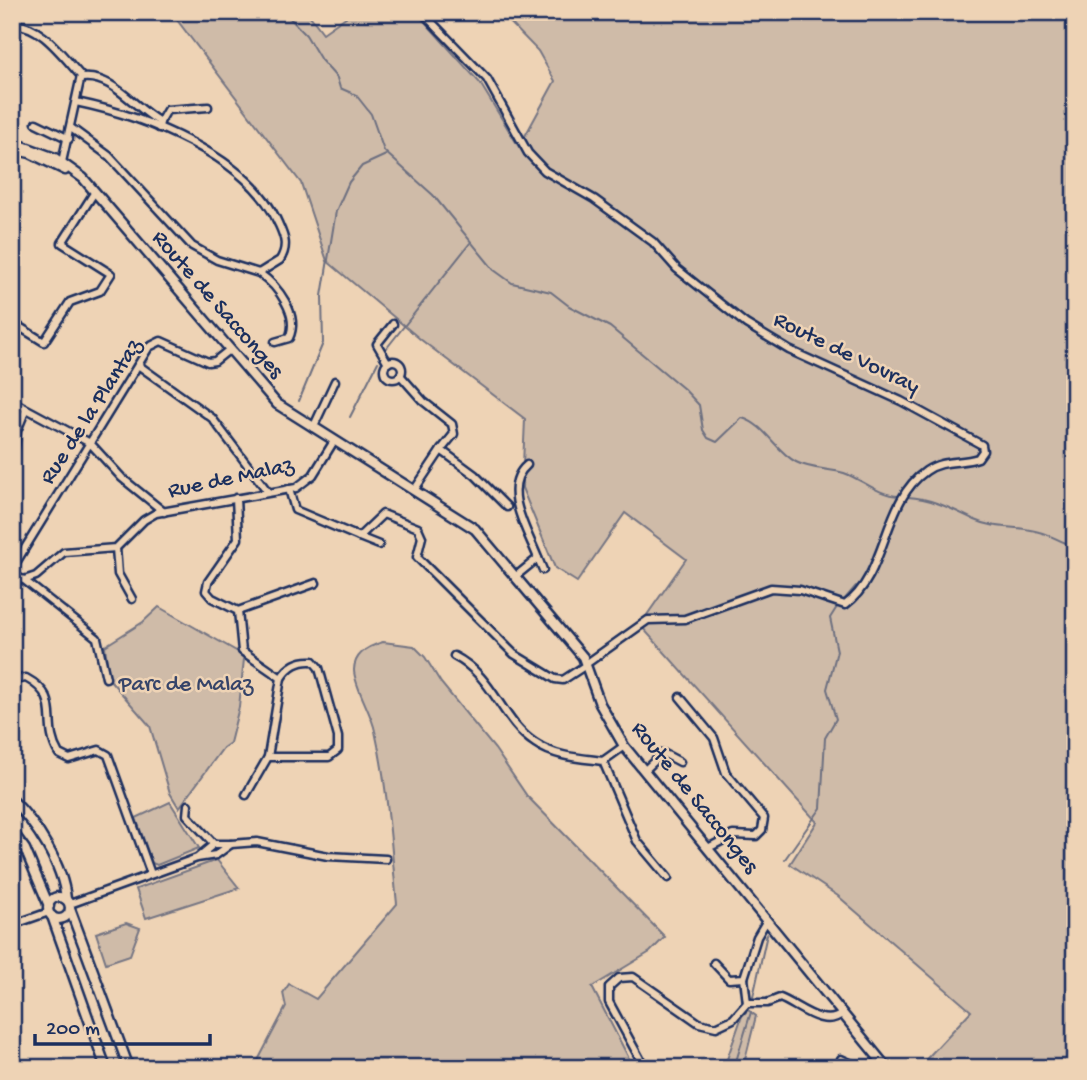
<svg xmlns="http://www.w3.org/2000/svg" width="1087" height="1080" font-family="'Gochi Hand',sans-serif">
	<rect width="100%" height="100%" fill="#eed3b5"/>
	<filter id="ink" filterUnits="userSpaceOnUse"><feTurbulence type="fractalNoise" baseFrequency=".0143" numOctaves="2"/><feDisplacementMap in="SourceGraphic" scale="14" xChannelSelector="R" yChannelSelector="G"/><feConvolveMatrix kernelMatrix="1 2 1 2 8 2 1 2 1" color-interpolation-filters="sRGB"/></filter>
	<g filter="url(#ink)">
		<g fill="#cfbba8" stroke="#757583" stroke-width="2">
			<path d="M171 12H307L323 33 353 12H416L480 83 519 147 555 81 538 51 500 12H1075V1068H918L971 1011 838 896 790 864 817 822 640 625 686 559 625 513 577 582 555 568 522 488 525 419 420 339 327 261 301 183Z"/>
			<path d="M159 607 238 652 244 659 239 707 230 743 223 748 179 808 170 793 150 726 109 679 105 646 143 622Z"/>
			<path d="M383 642 414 646 425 657 441 683 495 749 527 796 665 937 650 952 592 987 634 1068H254L286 1007 283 993 289 984 316 999 397 904C391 846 388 788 375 731 372 714 354 686 354 670 354 653 369 646 383 642Z"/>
			<path d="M170 802 199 848 157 865 152 863 136 818Z"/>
			<path d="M217 860 239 888 146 918 136 889Z"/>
			<path d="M126 923 140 928 130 955 106 963 96 933Z"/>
			<path d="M748 1010 756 1016 743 1068H724L742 1016Z"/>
		</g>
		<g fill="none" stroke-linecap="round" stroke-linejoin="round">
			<g stroke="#6d6f80" stroke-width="2">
				<path d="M284 12 306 35 321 60 337 78 340 88 356 95 371 114 384 151 433 195 494 270 512 283 551 292 569 306 610 327 684 389 699 405 703 430 708 438 717 442 742 418C766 425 775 451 796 462 809 469 830 469 844 473 863 480 878 495 899 496"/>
				<path d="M386 349 470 243"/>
				<path d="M299 401 323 343 322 296 336 211 349 182 362 166 386 155"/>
				<path d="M350 417 378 362"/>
				<path d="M908 497C932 498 954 510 975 520 997 530 1018 525 1039 532 1052 535 1061 543 1075 546"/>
				<path d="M844 600 856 586"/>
				<path d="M785 859 821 808 825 738 836 719 827 689 837 651 830 618 837 607"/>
				<path d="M753 997 767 934"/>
				<path d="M734 1068 751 1012"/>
			</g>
			<g stroke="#1b2f5e" stroke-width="11">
				<g id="minor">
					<path d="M422 12 487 79 528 153 545 171 594 199 653 242 677 269 746 324 789 350 901 401 982 445 983 451 978 458C960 464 943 459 926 471 882 501 888 574 845 605L800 590 771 588 685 619 648 620 586 664"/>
					<path d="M12 26C37 19 66 60 81 76L62 162"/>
					<path d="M82 78C112 74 133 107 160 122L159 128"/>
					<path d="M160 122 167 110 208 107"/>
					<path d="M36 123 69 139"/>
					<path d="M71 128 109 156 192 246 217 260 259 273 280 260C288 247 285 238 279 225 250 156 144 116 76 102"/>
					<path d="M259 273C278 286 300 315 289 338L275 342"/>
					<path d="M12 326H18L44 342 70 302 100 291 111 274 62 243 94 193"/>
					<circle cx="393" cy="370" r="9"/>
					<path d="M388 363 377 344 393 324"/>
					<path d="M138 365 212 418 268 492"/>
					<path d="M400 375 423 401 452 424 454 434 441 450"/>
					<path d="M12 401 90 443 122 478 164 512"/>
					<path d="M313 428 335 381"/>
					<path d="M12 470 17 431 26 409"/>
					<path d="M289 489 295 510 359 537 383 514 418 528 422 537 417 557 514 654 555 679 563 680 586 665"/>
					<path d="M415 489 441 450 475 475 507 507"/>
					<path d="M236 498 238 539 208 582 206 591 212 598 238 611"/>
					<path d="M359 537 379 545"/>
					<path d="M116 548 118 574 132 599"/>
					<path d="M538 558 543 570"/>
					<path d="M12 569 149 347 161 341 208 362 215 361 230 349"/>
					<path d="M12 575 24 580 97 638 106 678"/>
					<path d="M516 576 538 558C528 532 500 488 527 465"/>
					<path d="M24 580 36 576 64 552 116 548 144 520 156 513 296 488 313 475 334 441"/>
					<path d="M238 611 242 651 281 678 268 757 246 795"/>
					<path d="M238 611 316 583"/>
					<path d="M454 656C495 677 500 720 535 743 555 757 580 758 603 761L624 746"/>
					<path d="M12 680 26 678C65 699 40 723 59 754L69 759 99 750 108 755 151 874"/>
					<path d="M680 697 714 738 726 773 764 818 762 830 756 836 733 835 708 848"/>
					<path d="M268 757H329L338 750V737L319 668 313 661C298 660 289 666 281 678"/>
					<path d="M603 761 637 841 668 878"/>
					<path d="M644 771 663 753 680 762"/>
					<path d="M188 805 187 815 214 844"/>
					<path d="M231 844 257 842 328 856 386 859"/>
					<path d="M70 904 197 858 216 855 231 844H214L197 858"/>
					<path d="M12 925 49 912"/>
					<path d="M714 963 729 979 744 978 757 937 767 920"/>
					<path d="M747 1003H767L780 998C798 1005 824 1030 843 1013"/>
					<path d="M841 1059 861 1068"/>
					<path d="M645 1068 609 1002V987L619 978 633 977 699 1023 716 1027 733 1019 747 1003 744 978"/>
				</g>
			</g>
			<g stroke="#1b2f5e" stroke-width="13">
				<g id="tertiary">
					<path d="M12 142 55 158 83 178 277 404 475 529 583 657 600 704 624 746 887 1068"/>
					<path d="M12 149 30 153 65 170"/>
					<path d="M12 800C36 823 63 865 66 899"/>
					<path d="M12 831 25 849 49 906"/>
					<circle cx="59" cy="908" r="11"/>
					<path d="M70 909 129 1068"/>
					<path d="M52 916 106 1068"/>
				</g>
			</g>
			<use href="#minor" stroke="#eed3b5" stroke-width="6"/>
			<use href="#tertiary" stroke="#eed3b5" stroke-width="8"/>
		</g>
	</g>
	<g text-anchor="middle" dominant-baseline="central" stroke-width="5" stroke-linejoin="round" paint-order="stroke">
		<g font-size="23" fill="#1b2f5e" stroke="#eed3b5">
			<text transform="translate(217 305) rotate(49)">Route de Sacconges</text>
			<text transform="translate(846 354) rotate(26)">Route de Vovray</text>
			<text transform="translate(92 412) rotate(-57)">Rue de la Plantaz</text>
			<text transform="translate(231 479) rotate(-12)">Rue de Malaz</text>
			<text transform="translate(694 798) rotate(51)">Route de Sacconges</text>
		</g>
		<g font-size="23" fill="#364469" stroke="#eed3b5">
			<text x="186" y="685">Parc de Malaz</text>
		</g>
	</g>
	<rect width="1087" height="1080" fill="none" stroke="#eed3b5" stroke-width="42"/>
	<rect x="21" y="21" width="1045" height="1038" fill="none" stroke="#1b2f5e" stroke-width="2.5" filter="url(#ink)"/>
	<path d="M35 1034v10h175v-10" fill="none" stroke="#1b2f5e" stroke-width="3.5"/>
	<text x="46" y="1034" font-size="21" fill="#1b2f5e" stroke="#eed3b5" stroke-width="5" paint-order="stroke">200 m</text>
</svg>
